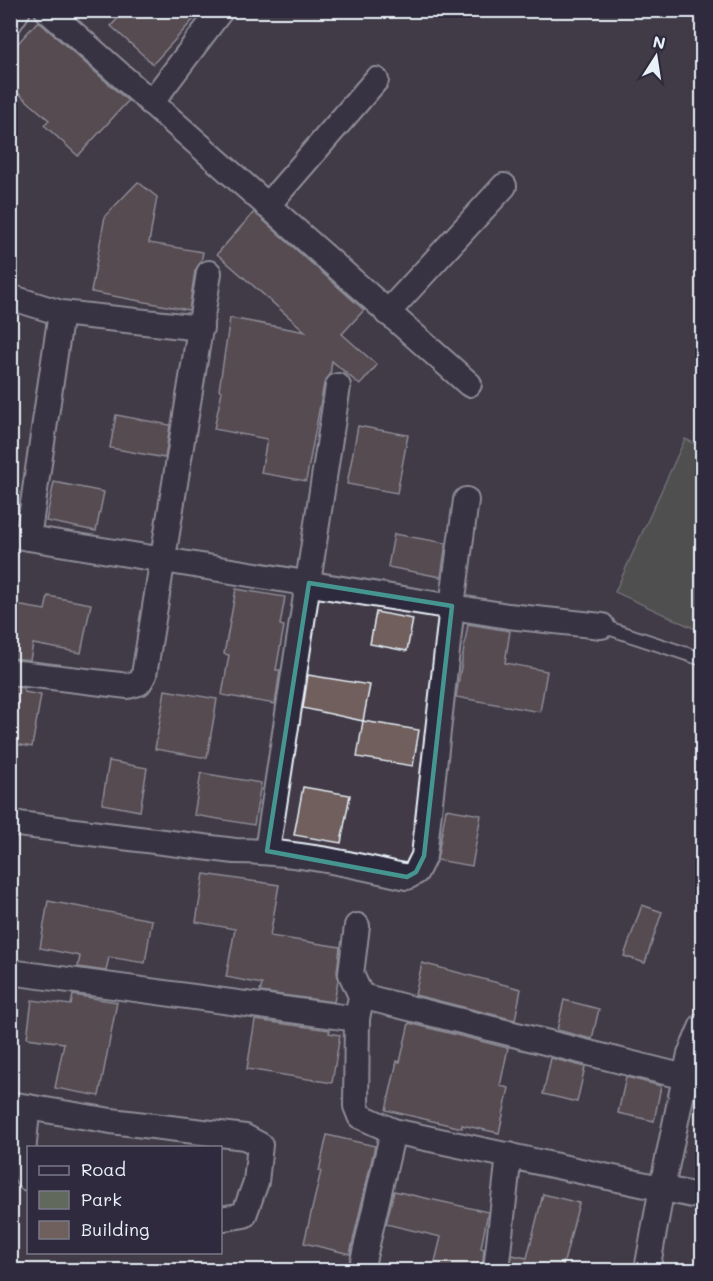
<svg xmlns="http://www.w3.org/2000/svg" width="713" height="1281" font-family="Mali,sans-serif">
	<rect width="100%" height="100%" fill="#423a47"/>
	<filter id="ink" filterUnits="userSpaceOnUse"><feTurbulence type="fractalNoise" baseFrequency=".0167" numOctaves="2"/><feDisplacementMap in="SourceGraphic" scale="12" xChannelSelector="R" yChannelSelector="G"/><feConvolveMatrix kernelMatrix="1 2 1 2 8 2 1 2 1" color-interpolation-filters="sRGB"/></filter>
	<g filter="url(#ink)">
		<path fill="#60695c" stroke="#a4adaa" stroke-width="1.5" d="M685 439 702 447V632L615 592Z"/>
		<g fill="#6f5f5d" stroke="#e8f1f8" stroke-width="1.5">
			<path d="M125 10H202L153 64 111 26Z"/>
			<path d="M38 21 128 101 78 156 44 125 49 120 10 86V52Z"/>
			<path d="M138 182 157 197 149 243 203 252 201 262 195 271 189 310 91 292 105 216Z"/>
			<path d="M254 212 364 310 342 334 377 365 360 385 332 361 330 375 324 384 306 481 261 473 267 439 214 429 222 391 219 390 230 318 306 332 217 254Z"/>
			<path d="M116 415 170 425 165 458 110 448Z"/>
			<path d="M358 426 408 435 397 493 347 484Z"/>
			<path d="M54 482 104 492 96 531 46 521Z"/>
			<path d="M394 534 446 543 441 577 388 567Z"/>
			<path d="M236 589 285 597 280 625 284 626 276 670H280L275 704 222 695 229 655 224 654Z"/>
			<path d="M48 596 91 604 81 653 33 644 30 660 10 658V604L45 610Z"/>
			<path d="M376 612 413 619 407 651 370 644Z"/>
			<path d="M468 624 510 631 505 663 547 671 540 712 456 697Z"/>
			<path d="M308 675 370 685 363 721 303 708Z"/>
			<path d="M10 686 24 688V692L41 695 32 747 10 743Z"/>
			<path d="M165 690 217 699 207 758 155 749Z"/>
			<path d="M363 721 419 730 413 766 357 757Z"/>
			<path d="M109 761 147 768 140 811 102 804Z"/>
			<path d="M201 773 261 783 254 825 194 815Z"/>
			<path d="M303 787 350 795 341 843 294 835Z"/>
			<path d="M446 809 481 815 472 866 437 860Z"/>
			<path d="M204 874 279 885 270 936 340 947 337 972 338 980 334 1002 260 992 262 984 226 977 235 929 196 922Z"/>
			<path d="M48 901 152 920 145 963 109 957 106 971 78 967 80 956 40 948Z"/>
			<path d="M642 905 662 912 645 963 624 956Z"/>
			<path d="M422 963 521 989 515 1020 415 995Z"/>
			<path d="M73 995 117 1002 99 1096 55 1088 64 1043 27 1038 32 1000 71 1005Z"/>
			<path d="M564 1000 599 1009 592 1039 557 1030Z"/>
			<path d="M255 1020 330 1030 329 1033 340 1035 332 1083 247 1069Z"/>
			<path d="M409 1023 508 1048 500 1086 509 1088 499 1133 462 1125V1128L386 1110 397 1061 400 1062Z"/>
			<path d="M551 1058 585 1067 577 1102 543 1094Z"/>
			<path d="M626 1077 661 1086 654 1121 618 1113Z"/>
			<path d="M327 1135 375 1146 350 1254 304 1243 321 1171H319Z"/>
			<path d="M394 1191 488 1212 481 1248 484 1249 482 1270H433L441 1237 386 1224Z"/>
			<path d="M543 1194 579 1203 562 1270H510L512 1255 527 1258Z"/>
		</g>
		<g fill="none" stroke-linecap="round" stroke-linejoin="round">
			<g stroke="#e8f1f8" stroke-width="16">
				<path id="lane" d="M602 626 702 659"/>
			</g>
			<g stroke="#e8f1f8" stroke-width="28">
				<g id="street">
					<path d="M47 10 469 384"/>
					<path d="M10 22 18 10"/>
					<path d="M151 103 221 10"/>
					<path d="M267 206 376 80"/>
					<path d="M10 297 61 313 201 328"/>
					<path d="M387 313 504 186"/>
					<path d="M10 535 508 616 602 626"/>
					<path d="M28 538 61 313"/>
					<path d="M10 672 128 686 139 683 144 675 209 273"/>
					<path d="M10 823 235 851C293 851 350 864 407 877L416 872 424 856 452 606 466 500"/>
					<path d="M267 851 338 386"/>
					<path d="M357 926 351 974 361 996 357 1019 356 1106 360 1116 393 1131 702 1197"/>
					<path d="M10 972 357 1019"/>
					<path d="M361 996 685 1077"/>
					<path d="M10 1104 111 1121 245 1137 260 1145 256 1182 244 1215 220 1219"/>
					<path d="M28 1107C26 1124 19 1166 28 1178"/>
					<path d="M361 1270 393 1131"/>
					<path d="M496 1270 509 1155"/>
					<path d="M647 1270 662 1187 690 1054 702 1026"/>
				</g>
			</g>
			<use href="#lane" stroke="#2f2a3d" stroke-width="12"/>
			<use href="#street" stroke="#2f2a3d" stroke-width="24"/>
		</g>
	</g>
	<path d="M0 0H713V1281H0ZM309 583 452 606 424 856 416 872 407 877 267 851Z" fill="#423a47" fill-opacity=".55" fill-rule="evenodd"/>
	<path fill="none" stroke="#459590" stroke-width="4.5" stroke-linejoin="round" d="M309 583 452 606 424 856 416 872 407 877 267 851Z"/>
	<rect width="713" height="1281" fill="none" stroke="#2f2a3d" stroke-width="36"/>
	<rect x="18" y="18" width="677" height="1245" fill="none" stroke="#e8f1f8" stroke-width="2" filter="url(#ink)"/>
	<rect x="27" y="1146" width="195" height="108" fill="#2f2a3d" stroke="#797a88" stroke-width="1.5"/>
	<rect x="39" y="1166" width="30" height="9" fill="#2f2a3d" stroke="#797a88" stroke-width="1.5"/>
	<text x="81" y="1176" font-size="18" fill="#e8f1f8">Road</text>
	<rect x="39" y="1191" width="30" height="18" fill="#60695c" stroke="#797a88" stroke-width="1.5"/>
	<text x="81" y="1206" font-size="18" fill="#e8f1f8">Park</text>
	<rect x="39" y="1221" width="30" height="18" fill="#6f5f5d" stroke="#797a88" stroke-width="1.5"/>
	<text x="81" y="1236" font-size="18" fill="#e8f1f8">Building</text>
	<g transform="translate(656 57) rotate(12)" stroke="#2f2a3d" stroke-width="4.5" paint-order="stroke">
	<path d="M0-4.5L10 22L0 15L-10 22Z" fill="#e8f1f8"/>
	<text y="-9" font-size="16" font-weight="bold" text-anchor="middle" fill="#e8f1f8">N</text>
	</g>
</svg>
